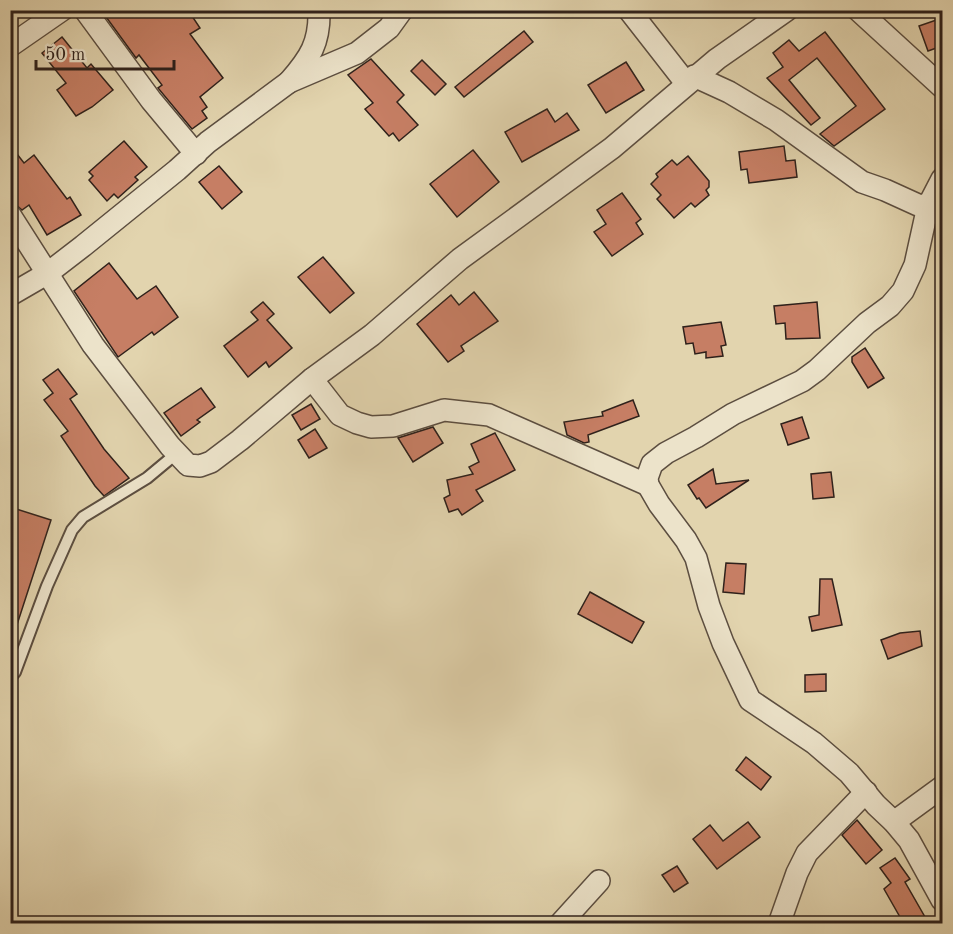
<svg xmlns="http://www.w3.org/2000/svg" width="953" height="934" font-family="'Old Standard TT',serif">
	<rect width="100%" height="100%" fill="#e2d4ae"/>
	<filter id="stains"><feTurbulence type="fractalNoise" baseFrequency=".00333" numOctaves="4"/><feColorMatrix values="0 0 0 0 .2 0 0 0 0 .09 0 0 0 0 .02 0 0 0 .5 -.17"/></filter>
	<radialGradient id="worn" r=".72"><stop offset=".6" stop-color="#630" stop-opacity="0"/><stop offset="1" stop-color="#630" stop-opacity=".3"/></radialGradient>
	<g fill="#c67e64" stroke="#2f211b" stroke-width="1.5">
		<path d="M101 10H188L200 28 190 34 223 78 200 97 207 107 202 111 207 118 192 129 158 88 162 85 139 55 136 58Z"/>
		<path d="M942 18V46L928 51 919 26Z"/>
		<path d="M524 31 533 42 464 97 455 87Z"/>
		<path d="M825 32 885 109 834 146 820 134 856 106 817 58 789 80 820 118 811 125 767 78 783 67 773 53 789 40 799 51Z"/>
		<path d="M62 37 87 68 91 64 113 90 92 107 76 116 57 90 66 83 42 53Z"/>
		<path d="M371 59 404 95 397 102 418 125 399 141 393 133 389 136 365 109 373 103 348 75Z"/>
		<path d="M422 60 446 84 435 95 411 71Z"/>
		<path d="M626 62 644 90 606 113 588 85Z"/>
		<path d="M547 109 555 122 567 113 579 130 522 162 505 132Z"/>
		<path d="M124 141 147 167 135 177 138 180 118 198 114 194 107 201 89 180 93 176 89 172Z"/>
		<path d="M10 145 24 163 34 155 67 199 70 197 81 215 47 235 29 205 22 210 14 203 10 198Z"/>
		<path d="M784 146 786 161 795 160 797 177 749 183 747 169 741 170 739 152Z"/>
		<path d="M473 150 499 182 457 217 430 184Z"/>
		<path d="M688 156 709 181V187L706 190 709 195 695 207 691 203 674 218 657 199 661 195 651 184 658 177 656 174 672 160 677 165Z"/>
		<path d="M219 166 242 192 222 209 199 182Z"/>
		<path d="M622 193 641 219 636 223 643 234 612 256 594 232 606 224 597 210Z"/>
		<path d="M323 257 354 293 330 313 298 277Z"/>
		<path d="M109 263 137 299 156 286 178 317 154 335 152 332 118 357 74 291Z"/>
		<path d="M474 292 498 321 461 346 464 351 448 362 417 324 451 295 459 305Z"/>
		<path d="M263 302 274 314 267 320 292 348 269 367 266 362 248 377 224 346 258 320 251 312Z"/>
		<path d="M817 302 820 338 786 339 785 323 776 324 774 306Z"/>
		<path d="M721 322 726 345 721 346 723 356 706 358V352L695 354 693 343 686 344 683 327Z"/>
		<path d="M865 348 884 378 868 388 852 362V357Z"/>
		<path d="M58 369 77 394 70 399 104 449 129 478 104 496 95 486 61 436 68 431 44 400 53 393 43 380Z"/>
		<path d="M201 388 215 407 197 420 200 422 181 436 164 413Z"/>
		<path d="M633 400 639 416 588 435 589 442 584 443 567 435 564 422 603 416 602 412Z"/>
		<path d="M311 404 320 419 301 430 292 415Z"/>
		<path d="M802 417 809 438 788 445 781 424Z"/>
		<path d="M433 427 443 443 413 462 398 438Z"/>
		<path d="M315 429 327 448 309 458 298 440Z"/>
		<path d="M495 433 515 470 476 490 483 501 462 515 458 509 449 512 444 498 450 495 447 480 473 474 469 467 479 462 471 444Z"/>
		<path d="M713 469 716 484 749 480 706 508 699 498 697 499 688 485Z"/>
		<path d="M831 472 834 497 813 499 811 474Z"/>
		<path d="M10 507 51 520 13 637H10V556L17 536 10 534Z"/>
		<path d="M726 563 746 564 744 594 723 592Z"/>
		<path d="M820 579H832L842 625 812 631 809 617 819 615Z"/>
		<path d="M590 592 644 622 632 643 578 614Z"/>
		<path d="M920 631 922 646 888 659 881 640 900 633Z"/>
		<path d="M826 674V691L805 692V675Z"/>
		<path d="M746 757 771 777 761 790 736 770Z"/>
		<path d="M857 820 882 850 866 864 842 835Z"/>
		<path d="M748 822 760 837 717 869 693 839 710 825 723 841Z"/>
		<path d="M895 858 910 879 905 882 929 924H904L884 889 891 883 880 868Z"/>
		<path d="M677 866 688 883 674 892 662 875Z"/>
	</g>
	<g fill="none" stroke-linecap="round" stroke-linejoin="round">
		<g stroke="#5c4e40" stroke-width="14">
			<path id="service" d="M10 678 15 672 47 586 72 530 83 517 147 478 177 453"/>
		</g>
		<g stroke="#5c4e40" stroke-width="24">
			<g id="minor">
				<path d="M85 10 151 100 196 154"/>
				<path d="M629 10 686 83"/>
				<path d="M858 10 942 87"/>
				<path d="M10 46 62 10"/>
				<path d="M694 76 729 92 776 120 862 182 885 190 918 205 928 206"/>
				<path d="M289 82C310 58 320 43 319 10"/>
				<path d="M942 179 928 206 915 265 903 291 890 306 867 323 817 370 802 381 733 414 696 437 666 453 652 464 647 478 648 485 659 504 686 540 696 558 709 606 723 643 750 700 814 743 849 773 876 805 894 822 909 840 942 900"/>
				<path d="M10 215 93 345 170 446 188 465 200 466 211 462 240 440 312 379 372 335 460 259 612 148 717 59 787 10"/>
				<path d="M10 295 48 273 83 246 177 170 208 142 289 82 357 53 389 28 402 10"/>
				<path d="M312 379 340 415 357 423 371 427 393 426 444 410 489 415 648 485"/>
				<path d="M894 822 942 787"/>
				<path d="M560 924 599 881"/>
				<path d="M779 924 797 873 807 853 866 792"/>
			</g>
		</g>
		<use href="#service" stroke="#ece3ca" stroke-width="10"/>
		<use href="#minor" stroke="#ece3ca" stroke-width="21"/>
	</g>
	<rect width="953" height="934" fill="none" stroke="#e2d4ae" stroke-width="36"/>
	<rect x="12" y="12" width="929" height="910" fill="none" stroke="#2f211b" stroke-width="3"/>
	<rect x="18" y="18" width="917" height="898" fill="none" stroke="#2f211b" stroke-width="1.5"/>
	<path d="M36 60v9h138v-9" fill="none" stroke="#2f211b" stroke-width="3"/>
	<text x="45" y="60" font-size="18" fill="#2f211b" stroke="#ece3ca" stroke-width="4.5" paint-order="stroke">50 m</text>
	<rect width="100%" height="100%" filter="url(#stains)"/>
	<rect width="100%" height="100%" fill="url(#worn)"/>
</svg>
